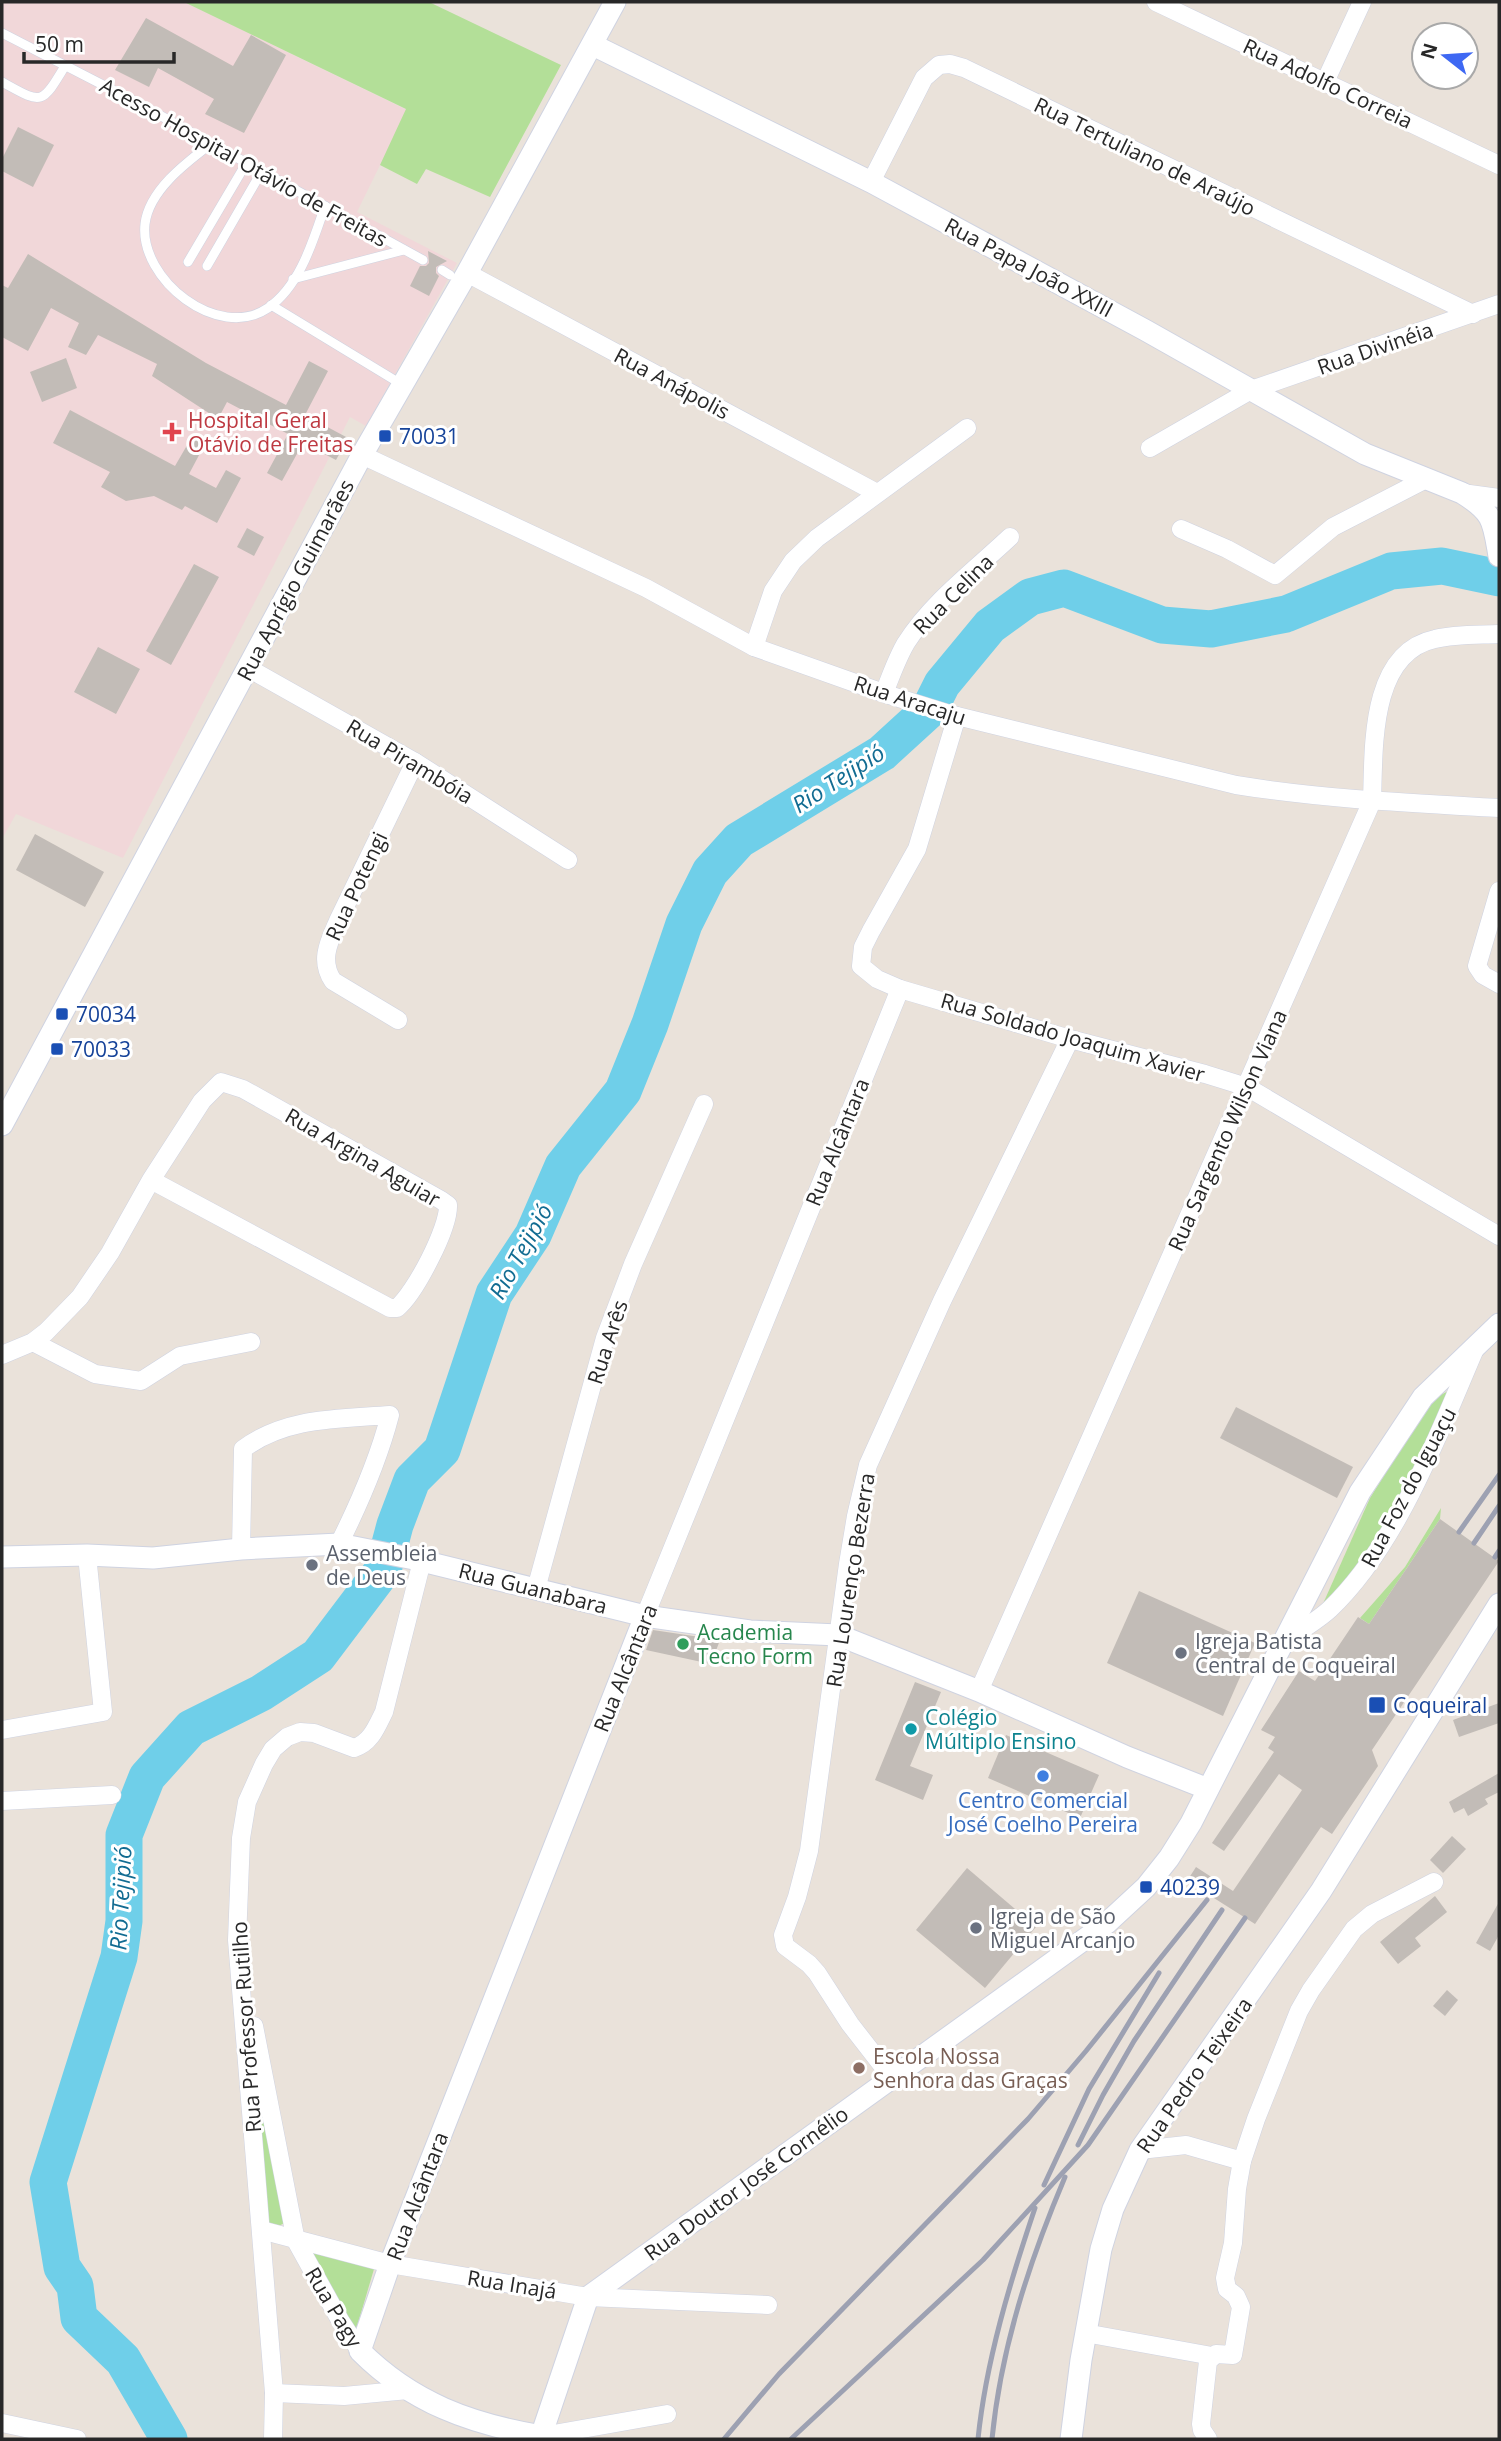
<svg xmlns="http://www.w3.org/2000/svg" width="1501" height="2441" font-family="'Open Sans',sans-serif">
	<rect width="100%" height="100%" fill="#eae2da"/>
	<path fill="#f1d7d9" d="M2 2H184L407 110 357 212 457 263 366 426 350 417 123 858 16 814 2 839Z"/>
	<g fill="#b3df98">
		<path d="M184 2H429L561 65 490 197 426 169 417 184 380 165 406 109Z"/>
		<path d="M1450 1390 1417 1470 1372 1555 1322 1606 1370 1498 1425 1409 1437 1397Z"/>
		<path d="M1441 1508 1440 1519 1369 1624 1360 1618 1405 1567Z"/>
		<path d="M254 2069 286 2222 277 2227 267 2223Z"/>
		<path d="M312 2251 374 2269 356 2330 309 2257Z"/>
	</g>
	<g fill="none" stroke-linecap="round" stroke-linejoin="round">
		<path stroke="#6fcfe9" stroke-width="37" d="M169 2439 123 2360 79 2318 75 2286 62 2267 48 2182 119 1957 124 1921V1835L147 1777 191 1728 261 1693 318 1656 383 1570 395 1525 412 1480 442 1450 494 1294 533 1235 563 1166 623 1091 650 1024 684 924 710 872 739 840 882 753 929 710 942 684 990 626 1030 597 1064 588 1162 625 1211 629 1286 614 1391 571 1442 566 1499 578"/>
	</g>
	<g fill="#c2bcb7">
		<path d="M146 18 233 66 251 35 286 55 244 133 205 114 214 99 158 68 149 87 115 70Z"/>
		<path d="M18 127 54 145 33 187 2 171V159Z"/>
		<path d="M428 251 447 261 436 267V273L439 276 429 296 410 286 420 266H426L429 263Z"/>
		<path d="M28 254 206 363 286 405 309 361 328 371 305 415 348 438 336 460 303 443 282 481 267 473 288 434 227 402 218 419 152 376 157 364 98 335 86 355 68 347 79 323 51 308 28 351 2 337V285L8 288Z"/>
		<path d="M66 358 77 388 42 402 30 372Z"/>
		<path d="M70 410 175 466 193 435 206 442 189 474 216 488 226 470 241 478 217 523 185 506 182 510 154 496 126 501 101 487 110 472 53 443Z"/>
		<path d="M247 528 264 537 254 556 237 547Z"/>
		<path d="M194 564 219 577 171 665 146 651Z"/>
		<path d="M98 647 140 669 116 714 74 692Z"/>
		<path d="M35 834 104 872 85 907 16 870Z"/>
		<path d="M1236 1407 1353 1467 1337 1498 1220 1438Z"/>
		<path d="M1440 1519 1499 1561 1372 1750 1378 1766 1332 1834 1321 1827 1255 1924 1187 1881 1196 1867 1233 1891 1302 1790 1279 1774 1224 1851 1212 1843 1274 1752 1268 1748 1275 1737 1261 1730 1299 1671 1315 1681 1358 1617 1369 1624Z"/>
		<path d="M1139 1591 1255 1643 1223 1716 1107 1663Z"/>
		<path d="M653 1630 720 1640 711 1664 646 1650Z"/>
		<path d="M915 1682 941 1692 910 1766 933 1775 923 1800 875 1780Z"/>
		<path d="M1499 1703V1723L1459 1737 1453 1720Z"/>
		<path d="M1006 1735 1099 1775 1080 1818 988 1778Z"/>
		<path d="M1499 1773V1792L1485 1799 1488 1804 1468 1816 1464 1808 1454 1813 1449 1802Z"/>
		<path d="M1452 1836 1466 1849 1443 1873 1430 1860Z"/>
		<path d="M967 1868 1036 1927 985 1988 916 1930Z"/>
		<path d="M1435 1896 1447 1912 1415 1938 1421 1946 1398 1964 1380 1942Z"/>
		<path d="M1499 1902V1935L1490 1951 1476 1943Z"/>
		<path d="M1447 1990 1458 2000 1445 2016 1433 2006Z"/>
	</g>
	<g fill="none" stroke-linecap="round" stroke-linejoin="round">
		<g stroke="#cfd3e1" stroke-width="10">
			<g id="service">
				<path d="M2 33 134 101 423 260"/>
				<path d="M2 82C42 104 41 106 65 66"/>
				<path d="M212 143C187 162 149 190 145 224 139 279 218 342 268 308 300 286 313 241 325 206"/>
				<path d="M188 262 247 162"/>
				<path d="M207 266 262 171"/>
				<path d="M442 270 450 275"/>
				<path d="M293 279 404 250"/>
				<path d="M271 305 401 384"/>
			</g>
		</g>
		<g stroke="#cfd3e1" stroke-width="19">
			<g id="minor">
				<path d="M1156 2 1499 165"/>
				<path d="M1325 82 1362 2"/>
				<path d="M871 182 924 78 939 65 950 64 964 68 1473 314"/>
				<path d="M467 273 877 493"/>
				<path d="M1150 448 1251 390 1499 304"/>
				<path d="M362 455 646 588 754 647 889 695 953 715 1236 785C1323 799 1411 803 1499 808"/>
				<path d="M1462 493 1499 498"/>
				<path d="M1181 529 1227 549 1275 575 1333 527 1426 479"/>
				<path d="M754 647 773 591 793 561 817 538 967 428"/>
				<path d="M248 668 415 762 568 860"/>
				<path d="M884 693C891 676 897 658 906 643 932 602 975 570 1010 537"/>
				<path d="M957 716 917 849 871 931 863 947 861 966 877 979 900 989 1070 1039 1205 1074 1247 1087 1499 1236"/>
				<path d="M1499 891 1477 966 1483 975 1499 984"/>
				<path d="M398 1020 333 981C319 960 329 942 338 921L415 762"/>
				<path d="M33 1342 95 1374 141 1381 180 1356 251 1342"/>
				<path d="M2 1355 33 1342 46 1332 80 1297 110 1253 151 1180 202 1101 221 1082 243 1089 441 1200 448 1205C449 1228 415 1293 397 1308H390L151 1180"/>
				<path d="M241 1549 243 1449C286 1417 339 1419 390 1415 378 1461 360 1502 339 1544"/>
				<path d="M536 1589 605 1338 633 1264 704 1104"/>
				<path d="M645 1616 900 989"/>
				<path d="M1286 1640C1301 1630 1317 1621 1330 1609 1398 1544 1438 1435 1475 1349"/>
				<path d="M979 1691 1372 801C1374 749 1369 653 1435 639 1455 634 1478 635 1499 634"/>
				<path d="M2 1730 103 1712 87 1555"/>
				<path d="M2 1801 112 1795"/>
				<path d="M254 2026 296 2241 341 2322 360 2351"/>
				<path d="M892 2078 850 2024 817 1973 809 1964 785 1946 783 1935 797 1897 809 1851 848 1564 856 1516 868 1465 942 1301 1070 1039"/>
				<path d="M1140 2150 1186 2145 1242 2161"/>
				<path d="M261 2230 390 2264 588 2297 768 2305"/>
				<path d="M1085 2333 1212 2356"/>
				<path d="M274 2393 344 2396 408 2390"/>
				<path d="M2 2423 77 2439"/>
				<path d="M542 2436 667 2414"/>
				<path d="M273 2439 274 2393 237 1940 241 1838 247 1802 264 1764 273 1749 287 1737 300 1732 314 1733 354 1748C371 1743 377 1726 384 1712L422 1561"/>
				<path d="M1208 2439 1202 2430 1201 2424 1208 2361 1216 2354 1233 2355 1241 2307 1236 2296 1227 2289 1225 2278 1233 2243 1237 2189 1242 2161 1256 2119 1299 2011 1311 1990 1354 1929 1372 1914 1434 1882"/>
			</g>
		</g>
		<g stroke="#cfd3e1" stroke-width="23">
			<g id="tertiary">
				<path d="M593 45 871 182 1145 330 1365 454 1462 493C1494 513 1493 521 1499 556"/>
				<path d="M2 1125 362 455 467 273 615 2"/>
				<path d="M2 1557 87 1555 153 1558 241 1549 339 1544 414 1559 645 1616 750 1631 838 1635 979 1691 1127 1757 1208 1789"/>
				<path d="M542 2436C471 2424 412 2403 360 2351L390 2264 645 1616"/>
				<path d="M540 2439 588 2297 1107 1923 1146 1887 1169 1858 1191 1823 1360 1492 1423 1397 1499 1324"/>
				<path d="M1071 2439 1081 2360 1101 2249 1113 2209 1140 2150 1321 1891 1499 1604"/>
			</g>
		</g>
		<use href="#service" stroke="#fff" stroke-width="9"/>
		<use href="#minor" stroke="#fff" stroke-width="18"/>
		<use href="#tertiary" stroke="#fff" stroke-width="21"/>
		<g stroke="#9da1b2" stroke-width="5">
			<path d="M1459 1532 1499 1475"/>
			<path d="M1474 1543 1499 1506"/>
			<path d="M1495 1557 1499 1551"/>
			<path d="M1078 2145 1103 2095 1134 2041 1222 1910"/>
			<path d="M1044 2185 1089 2089 1159 1973"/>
			<path d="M724 2439 779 2374 1028 2119 1086 2051 1207 1900"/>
			<path d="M791 2439 983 2260 1088 2145 1245 1918"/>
			<path d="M978 2439C986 2361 1010 2282 1035 2208"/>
			<path d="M992 2439C1001 2348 1029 2262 1065 2177"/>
		</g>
	</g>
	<path fill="#e0444e" stroke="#fff" stroke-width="2.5" d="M168.5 421.5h7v7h7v7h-7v7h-7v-7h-7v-7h7z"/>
	<g fill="#1a4fb4" stroke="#fff" stroke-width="2.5">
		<rect x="378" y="429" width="14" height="14" rx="3.5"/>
		<rect x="55" y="1007" width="14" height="14" rx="3.5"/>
		<rect x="50" y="1042" width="14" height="14" rx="3.5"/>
		<rect x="1368" y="1696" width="18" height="18" rx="3.5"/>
		<rect x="1139" y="1880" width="14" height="14" rx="3.5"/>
	</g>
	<g fill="#6b7280" stroke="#fff" stroke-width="2.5">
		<circle cx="312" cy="1565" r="7"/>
		<circle cx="1181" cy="1653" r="7"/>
		<circle cx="976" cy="1928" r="7"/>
	</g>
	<circle fill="#2e9e5b" stroke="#fff" stroke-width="2.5" cx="683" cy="1644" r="7"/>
	<circle fill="#0f9aa8" stroke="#fff" stroke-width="2.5" cx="911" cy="1729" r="7"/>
	<circle fill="#3f7fe0" stroke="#fff" stroke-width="2.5" cx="1043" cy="1776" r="7"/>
	<circle fill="#8d6e63" stroke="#fff" stroke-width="2.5" cx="859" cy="2068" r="7"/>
	<g text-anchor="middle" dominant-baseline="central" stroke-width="6" stroke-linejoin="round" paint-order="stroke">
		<g font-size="21" fill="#282828" stroke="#fff">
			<text transform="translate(1328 83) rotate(25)">Rua Adolfo Correia</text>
			<text transform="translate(1145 156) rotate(26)">Rua Tertuliano de Araújo</text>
			<text transform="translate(244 162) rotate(29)">Acesso Hospital Otávio de Freitas</text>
			<text transform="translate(1029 267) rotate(28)">Rua Papa João XXIII</text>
			<text transform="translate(1375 348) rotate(-19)">Rua Divinéia</text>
			<text transform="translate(672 383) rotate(28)">Rua Anápolis</text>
			<text transform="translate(295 580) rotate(-62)">Rua Aprígio Guimarães</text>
			<text transform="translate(953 594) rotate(-45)">Rua Celina</text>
			<text transform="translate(910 700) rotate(18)">Rua Aracaju</text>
			<text transform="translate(410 761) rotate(31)">Rua Pirambóia</text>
			<text transform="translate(356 886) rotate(-65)">Rua Potengi</text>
			<text transform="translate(1073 1037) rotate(16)">Rua Soldado Joaquim Xavier</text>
			<text transform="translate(1227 1130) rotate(-66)">Rua Sargento Wilson Viana</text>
			<text transform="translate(837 1142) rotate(-68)">Rua Alcântara</text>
			<text transform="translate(363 1157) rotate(30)">Rua Argina Aguiar</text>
			<text transform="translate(607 1342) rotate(-72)">Rua Arês</text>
			<text transform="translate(1408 1487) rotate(-62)">Rua Foz do Iguaçu</text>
			<text transform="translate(850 1580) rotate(-81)">Rua Lourenço Bezerra</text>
			<text transform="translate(533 1588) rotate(14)">Rua Guanabara</text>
			<text transform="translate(625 1668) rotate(-68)">Rua Alcântara</text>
			<text transform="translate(246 2027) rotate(-94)">Rua Professor Rutilho</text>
			<text transform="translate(1194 2075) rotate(-55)">Rua Pedro Teixeira</text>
			<text transform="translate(746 2183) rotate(-36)">Rua Doutor José Cornélio</text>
			<text transform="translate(417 2196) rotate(-69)">Rua Alcântara</text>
			<text transform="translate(512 2284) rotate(9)">Rua Inajá</text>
			<text transform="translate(334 2307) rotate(59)">Rua Pagy</text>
		</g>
		<g font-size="21" fill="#be3a42" stroke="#fff" text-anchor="start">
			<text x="188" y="420">Hospital Geral<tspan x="188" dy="24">Otávio de Freitas</tspan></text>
		</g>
		<g font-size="21" fill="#164399" stroke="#fff" text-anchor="start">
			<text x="399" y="436">70031</text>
			<text x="76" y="1014">70034</text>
			<text x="71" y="1049">70033</text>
			<text x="1393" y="1705">Coqueiral</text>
			<text x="1160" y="1887">40239</text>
		</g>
		<g font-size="21" fill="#5b616d" stroke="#fff" text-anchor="start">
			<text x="326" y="1553">Assembleia<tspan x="326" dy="24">de Deus</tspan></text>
			<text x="1195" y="1641">Igreja Batista<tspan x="1195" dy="24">Central de Coqueiral</tspan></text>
			<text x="990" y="1916">Igreja de São<tspan x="990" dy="24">Miguel Arcanjo</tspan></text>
		</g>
		<g font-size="21" fill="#27864d" stroke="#fff" text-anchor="start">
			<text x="697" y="1632">Academia<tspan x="697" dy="24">Tecno Form</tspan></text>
		</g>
		<g font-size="21" fill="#0d838f" stroke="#fff" text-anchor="start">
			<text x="925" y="1717">Colégio<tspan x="925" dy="24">Múltiplo Ensino</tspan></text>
		</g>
		<g font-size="21" fill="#366cbe" stroke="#fff">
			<text x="1043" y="1800">Centro Comercial<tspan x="1043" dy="24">José Coelho Pereira</tspan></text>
		</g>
		<g font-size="21" fill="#785e54" stroke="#fff" text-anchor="start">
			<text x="873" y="2056">Escola Nossa<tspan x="873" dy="24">Senhora das Graças</tspan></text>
		</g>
		<g font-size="23" font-style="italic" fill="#126c92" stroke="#fff">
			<text transform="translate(838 778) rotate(-33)">Rio Tejipió</text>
			<text transform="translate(520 1251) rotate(-61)">Rio Tejipió</text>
			<text transform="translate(120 1898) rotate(-87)">Rio Tejipió</text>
		</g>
	</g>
	<rect width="1501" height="2441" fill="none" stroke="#282828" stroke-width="7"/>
	<g transform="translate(1445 56) rotate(287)"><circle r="33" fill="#ffffff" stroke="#a9a9a9" stroke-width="2"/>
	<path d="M0-5L12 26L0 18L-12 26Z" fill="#3e68f3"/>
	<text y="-10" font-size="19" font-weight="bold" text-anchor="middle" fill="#282828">N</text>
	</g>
	<path d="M24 52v10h150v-10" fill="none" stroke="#282828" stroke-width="3.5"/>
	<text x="35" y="52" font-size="21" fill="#282828" stroke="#ffffff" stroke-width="5" paint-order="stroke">50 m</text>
</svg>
